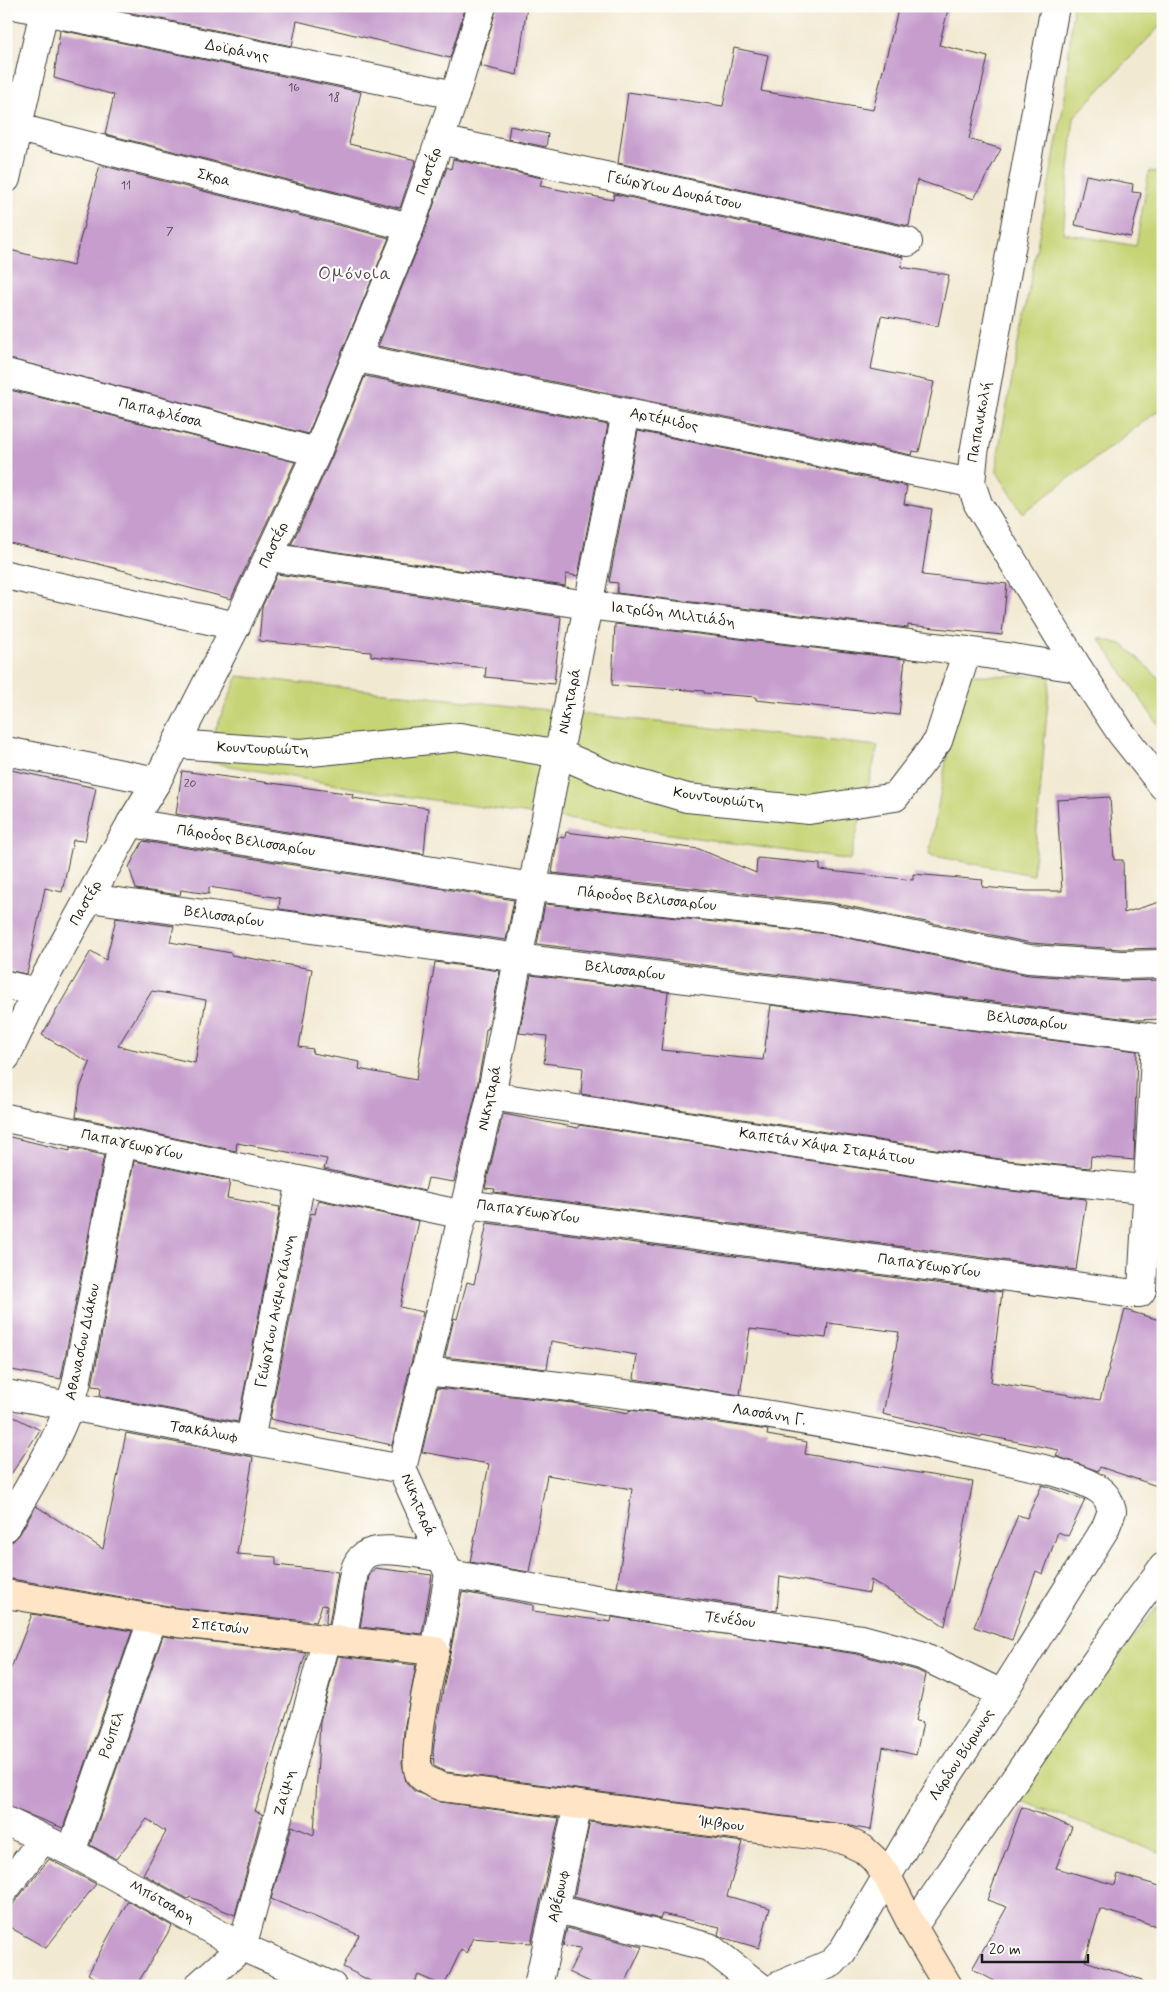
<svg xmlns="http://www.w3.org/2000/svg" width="1169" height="1992" font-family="Mynerve,sans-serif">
	<rect width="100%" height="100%" fill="#fdfcf7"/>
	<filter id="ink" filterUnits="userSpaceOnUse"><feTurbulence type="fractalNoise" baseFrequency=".02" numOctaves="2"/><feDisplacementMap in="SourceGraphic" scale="10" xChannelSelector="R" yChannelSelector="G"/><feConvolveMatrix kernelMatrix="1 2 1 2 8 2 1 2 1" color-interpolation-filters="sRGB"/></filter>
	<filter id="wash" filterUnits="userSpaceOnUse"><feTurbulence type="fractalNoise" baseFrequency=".0096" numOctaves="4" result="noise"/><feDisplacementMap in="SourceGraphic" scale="20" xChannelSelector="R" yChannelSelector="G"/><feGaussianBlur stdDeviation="1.12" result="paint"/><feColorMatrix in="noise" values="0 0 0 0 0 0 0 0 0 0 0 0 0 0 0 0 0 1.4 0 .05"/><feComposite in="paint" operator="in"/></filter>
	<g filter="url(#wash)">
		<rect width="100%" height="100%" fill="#f2e9d2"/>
		<g fill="#c7d476" stroke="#727849">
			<path d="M1073 6H1163V23L1074 117 1063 233 1136 246 1149 171 1163 173V407L1023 513 997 472 998 453 1065 98Z"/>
			<path d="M1099 638 1124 645 1163 682V732Z"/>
			<path d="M962 675 1050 676 1033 875 929 855Z"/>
			<path d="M238 676 878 746 850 860 377 792 202 761Z"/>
			<path d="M1163 1600V1854L1021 1801 1015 1791 1046 1746Z"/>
		</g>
		<g id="blocks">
			<g fill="#c69dcd" fill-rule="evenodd">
				<path d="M98 6H466L450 58 297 21 292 46Z"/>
				<path d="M497 6H527L517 75 480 66Z"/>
				<path d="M899 6H949L939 45 988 57 969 139 1001 149 974 199 917 180 909 226 618 163 628 92 723 106 734 48 768 55 761 91 873 110Z"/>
				<path d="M60 30 361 92 349 144 416 160 400 208 105 134 114 95 54 78Z"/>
				<path d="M510 126 548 134 546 147 508 139Z"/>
				<path d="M453 159 542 178 540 186 613 200 614 194 903 257 901 267 949 275 938 326 881 316 871 369 934 382 919 452 913 451 912 455 378 346 424 233 447 167 451 169Z"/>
				<path d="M100 165 389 238 308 434 6 358V249L73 266Z"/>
				<path d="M1086 175 1133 184 1132 192 1141 193 1131 237 1075 225Z"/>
				<path d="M365 376 608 425 578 576 566 574 565 586 291 545 331 459Z"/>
				<path d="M6 389 295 462 231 599 95 563 6 542Z"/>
				<path d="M638 431 907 486 904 504 932 509 922 575 1007 584 1002 635 908 625V628L617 593 618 583 609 582Z"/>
				<path d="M277 574 561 617 554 684 485 677 486 668 371 656V652L259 641 262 607Z"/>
				<path d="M615 624 905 659 899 715 756 700V697L704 693V691L612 685Z"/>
				<path d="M6 769 96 788 85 841 73 840 62 892 45 888 27 974 6 970Z"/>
				<path d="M182 771 353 794 352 798 428 808 424 854 176 814Z"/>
				<path d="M1110 797 1114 860H1123L1124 913 1163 901V948L1121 949 1031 943 832 903 552 873 558 837 565 838 566 832 699 849 756 873 757 858 820 864V870L913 880V874L983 880 982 887 1027 891H1062L1057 800Z"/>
				<path d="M143 841 514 900 506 940 279 909 280 898 209 887V894L181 890 180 895 136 889 129 867Z"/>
				<path d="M545 904 828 934 1028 975 1120 981 1163 980V1019L1137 1020 537 944Z"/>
				<path d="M116 918 174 926 170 942 231 953V955L312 969 299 1047 313 1049 312 1053 360 1062 359 1069 416 1080 435 962 500 971 488 1029H486L483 1054 476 1093 454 1182 428 1178 425 1191 324 1169 327 1159 237 1143 236 1151 76 1117 80 1088 90 1063 42 1035 91 951 106 960ZM152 991 206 1000 195 1063 118 1046Z"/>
				<path d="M531 975 668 992 661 1050 763 1060 771 1005 1137 1051 1134 1160 1091 1156 1090 1168 1006 1160 581 1094 583 1068 544 1063 547 1036 519 1033Z"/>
				<path d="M503 1114 578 1128 579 1125 1002 1190 1086 1199 1076 1270 494 1192 495 1189 485 1188Z"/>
				<path d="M6 1136 70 1151V1148L104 1155 61 1379 6 1369Z"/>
				<path d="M134 1161 230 1181 227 1198 280 1207 238 1422 100 1396 101 1387 92 1386Z"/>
				<path d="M318 1200 419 1221 400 1307 423 1312 392 1445 270 1419 311 1213 315 1214Z"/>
				<path d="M487 1223 1002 1292 991 1382 1100 1400 1125 1310 1163 1321V1488L1100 1467 1098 1471 1056 1456 1059 1450 982 1435 981 1437 883 1414 899 1332 828 1323 826 1338 750 1329 740 1395 634 1379 637 1355 551 1341 547 1369 445 1357 454 1318 457 1319 467 1282 474 1284Z"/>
				<path d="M437 1388 573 1403 629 1413V1410L768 1430 767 1435 807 1442 805 1454 973 1482 945 1626 871 1580 869 1593 780 1576 777 1611 617 1587 632 1489 547 1475 529 1572 470 1562 489 1464 422 1452Z"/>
				<path d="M6 1413 40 1430 6 1482Z"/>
				<path d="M126 1433 253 1457 237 1554 276 1557V1565L338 1572 329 1624 326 1623 327 1606 322 1605 316 1622 180 1608 6 1578V1543L13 1541 19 1535 36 1506 103 1549Z"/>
				<path d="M1042 1485 1085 1500 1068 1536 1058 1532 1043 1574 1036 1571 1012 1640 974 1627 1018 1515 1027 1518Z"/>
				<path d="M375 1568 432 1575 422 1634 360 1627 369 1576Z"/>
				<path d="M462 1592 533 1605V1611L611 1622 612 1617 857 1654 916 1670 926 1675 916 1721 923 1722 916 1755 883 1747 871 1830 854 1827 844 1824 446 1772 434 1766 433 1751 438 1716Z"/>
				<path d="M32 1614 132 1631 63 1828 6 1806V1681Z"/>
				<path d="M163 1636 306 1653 255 1811 262 1814 235 1915 190 1897 188 1899 143 1874 166 1832 147 1819 116 1859 90 1845Z"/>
				<path d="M338 1656 416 1665 404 1730 402 1763 406 1782 414 1791 440 1802 559 1818 531 1943 473 1938 466 1953 461 1950 444 1986 418 1975 413 1986H380L343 1967 359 1935 271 1899 292 1826 314 1835 320 1721Z"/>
				<path d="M1022 1807 1072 1827 1056 1868 1115 1885 1118 1874 1163 1887V1928L1100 1909 1085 1961 1142 1980 1141 1986H1004L972 1969 1007 1907 987 1900Z"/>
				<path d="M590 1822 743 1842 727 1896 770 1908 759 1948 721 1937 718 1934 720 1927 662 1914 660 1919 574 1897Z"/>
				<path d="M49 1859 96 1884 46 1948 6 1925V1913Z"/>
				<path d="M128 1901 172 1926 136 1986H109L88 1974Z"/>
				<path d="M567 1928 642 1947 624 1986H598L569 1972 581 1948 563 1946Z"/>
			</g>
		</g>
	</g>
	<g filter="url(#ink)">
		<use href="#blocks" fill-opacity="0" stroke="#3c3b37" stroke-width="1"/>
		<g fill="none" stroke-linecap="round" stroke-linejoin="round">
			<g stroke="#3c3b37" stroke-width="30">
				<g id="street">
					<path d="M19 6 455 95"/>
					<path d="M1055 6 974 453 971 483 978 504 1078 668 1121 733 1163 786"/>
					<path d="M18 128 410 227"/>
					<path d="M440 140 908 242"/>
					<path d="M6 179 44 11"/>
					<path d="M357 358 971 483"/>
					<path d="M6 373 317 452"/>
					<path d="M269 557 588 605 967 651 1078 668"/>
					<path d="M6 575 236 626"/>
					<path d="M176 744 301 753 460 737 560 754 608 775 687 798 809 810 895 797 938 741 967 651"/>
					<path d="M6 751 157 781"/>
					<path d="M131 823 533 887 830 919 1029 959 1121 965 1163 964"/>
					<path d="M89 898 519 958 1163 1039"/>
					<path d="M6 985 37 992"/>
					<path d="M6 1057 37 992 89 898 131 823 157 781 236 626 317 452 410 227 455 95 482 6"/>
					<path d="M491 1096 1004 1175 1163 1191"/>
					<path d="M6 1118 464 1215"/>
					<path d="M466 1204 1127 1293H1140L1142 1290 1156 1039"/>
					<path d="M424 1371C608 1390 791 1413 971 1453 1005 1461 1070 1471 1098 1489 1107 1495 1109 1501 1112 1511L1105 1529 1002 1694 940 1787 842 1952 832 1963 778 1986"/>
					<path d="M6 1394 402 1469"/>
					<path d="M250 1440 301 1181"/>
					<path d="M6 1527C32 1481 62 1436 76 1385L122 1143"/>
					<path d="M449 1574 667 1611 862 1639 921 1655 1002 1694"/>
					<path d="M342 1641 354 1572C356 1565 359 1559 365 1555 380 1544 422 1555 441 1557"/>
					<path d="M435 1651 449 1574 402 1469 491 1096 626 413"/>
					<path d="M6 1821 71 1852 242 1947 332 1986"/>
					<path d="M71 1852 153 1618"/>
					<path d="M6 1888 43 1839"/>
					<path d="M556 1909 709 1947 759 1986"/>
					<path d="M913 1927 1125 1619 1163 1567"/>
					<path d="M242 1947 327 1639"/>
					<path d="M198 1986 242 1947"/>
					<path d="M538 1986 578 1805"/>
				</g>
			</g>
			<g stroke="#3c3b37" stroke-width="30">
				<path id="secondary" d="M6 1594 178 1623 435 1651C430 1672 411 1756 419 1773 423 1780 435 1784 442 1787L842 1839 863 1849 874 1859 887 1876 913 1927 948 1986"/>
			</g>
			<use href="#street" stroke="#fff" stroke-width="28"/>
			<use href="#secondary" stroke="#ffe4c6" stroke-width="28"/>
		</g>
	</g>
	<g text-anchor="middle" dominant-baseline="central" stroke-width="4.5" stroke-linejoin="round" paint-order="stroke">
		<g font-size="12" fill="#463c48">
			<text x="294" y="88">16</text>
			<text x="334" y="98">18</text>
			<text x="126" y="186">11</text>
			<text x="170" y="232">7</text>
			<text x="190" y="784">20</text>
		</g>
		<g font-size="15" fill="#1c1c1c" stroke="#fdfcf7">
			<text transform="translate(237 51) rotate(11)">Δοϊράνης</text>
			<text transform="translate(429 171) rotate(-71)">Παστέρ</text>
			<text transform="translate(214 178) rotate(14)">Σκρα</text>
			<text transform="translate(674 191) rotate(12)">Γεώργιου Δουράτσου</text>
			<text transform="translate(161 413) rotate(14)">Παπαφλέσσα</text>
			<text transform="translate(664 420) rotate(12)">Αρτέμιδος</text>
			<text transform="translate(980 422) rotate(-80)">Παπανικολή</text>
			<text transform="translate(274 545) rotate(-65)">Παστέρ</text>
			<text transform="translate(673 615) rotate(7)">Ιατρίδη Μιλτιάδη</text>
			<text transform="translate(570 701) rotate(-79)">Νικηταρά</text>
			<text transform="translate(263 749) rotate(2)">Κουντουριώτη</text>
			<text transform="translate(719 799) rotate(8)">Κουντουριώτη</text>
			<text transform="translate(246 841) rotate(9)">Πάροδος Βελισσαρίου</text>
			<text transform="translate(647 899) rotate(6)">Πάροδος Βελισσαρίου</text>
			<text transform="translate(86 903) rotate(-61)">Παστέρ</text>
			<text transform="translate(224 917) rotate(8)">Βελισσαρίου</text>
			<text transform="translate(625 971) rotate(7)">Βελισσαρίου</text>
			<text transform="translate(1027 1021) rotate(7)">Βελισσαρίου</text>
			<text transform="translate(490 1098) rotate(-78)">Νικηταρά</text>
			<text transform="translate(132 1145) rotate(12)">Παπαγεωργίου</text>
			<text transform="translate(827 1147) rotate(9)">Καπετάν Χάψα Σταμάτιου</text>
			<text transform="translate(528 1212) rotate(8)">Παπαγεωργίου</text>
			<text transform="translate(929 1266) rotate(8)">Παπαγεωργίου</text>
			<text transform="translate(276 1311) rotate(-79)">Γεώργιου Ανεμογιάννη</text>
			<text transform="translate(83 1342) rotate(-78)">Αθανασίου Διάκου</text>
			<text transform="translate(769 1415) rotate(9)">Λασσάνη Γ.</text>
			<text transform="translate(204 1432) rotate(10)">Τσακάλωφ</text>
			<text transform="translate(418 1505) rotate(67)">Νικηταρά</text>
			<text transform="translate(730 1620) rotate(8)">Τενέδου</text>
			<text transform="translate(220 1627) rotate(6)">Σπετσών</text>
			<text transform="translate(112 1735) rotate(-71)">Ρούπελ</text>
			<text transform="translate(962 1755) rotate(-57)">Λόρδου Βύρωνος</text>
			<text transform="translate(285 1793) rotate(-75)">Ζαϊμη</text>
			<text transform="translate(721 1824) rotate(7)">Ίμβρου</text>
			<text transform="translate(559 1896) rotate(-78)">Αβέρωφ</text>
			<text transform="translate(162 1902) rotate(29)">Μπότσαρη</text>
		</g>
		<g font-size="18" letter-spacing="1" fill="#58495a" stroke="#fdfcf7">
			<text x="355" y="274">Ομόνοια</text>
		</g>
	</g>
	<rect width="1169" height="1992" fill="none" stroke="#fdfcf7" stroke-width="25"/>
	<path d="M982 1954v8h106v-8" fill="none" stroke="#1c1c1c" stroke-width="2.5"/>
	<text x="989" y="1954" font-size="15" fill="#1c1c1c" stroke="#fdfcf7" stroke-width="4" paint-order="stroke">20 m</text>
</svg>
